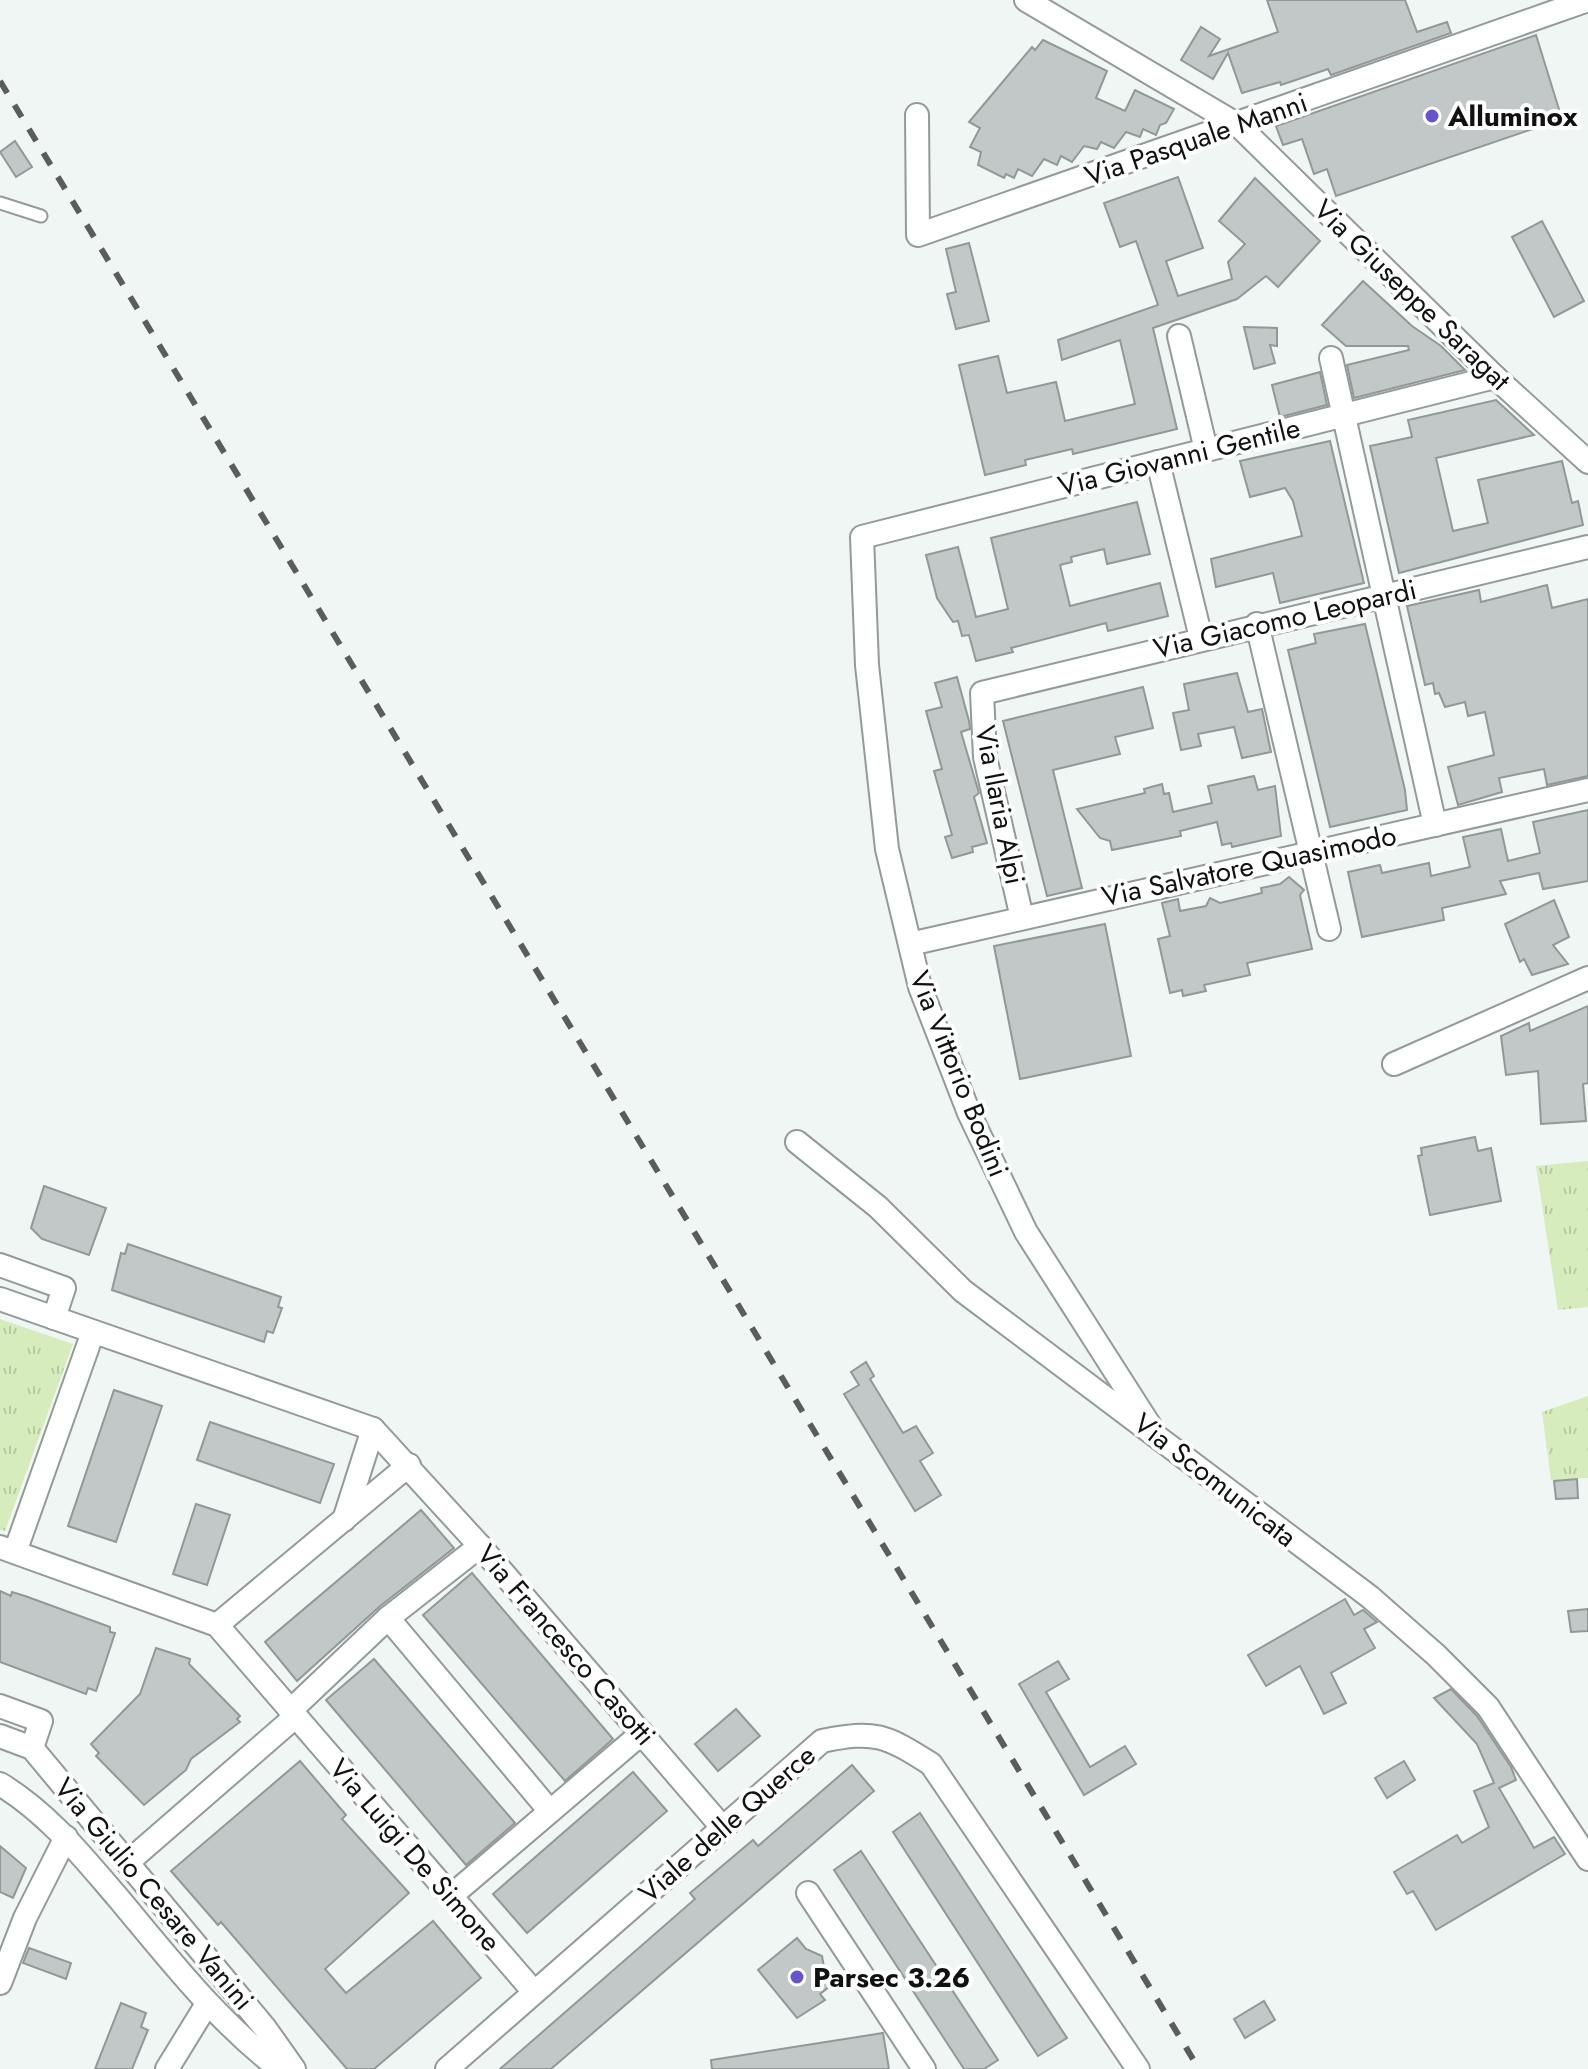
<svg xmlns="http://www.w3.org/2000/svg" width="1588" height="2069" font-family="Jost,sans-serif">
	<defs>
		<pattern id="grass-tufts" width="24" height="20" patternUnits="userSpaceOnUse" patternTransform="scale(2)"><rect width="24" height="20" fill="#d7ecbc"/><path d="M3 7l-1-3M5 7V3M7 7l1-3M15 17l-1-3M17 17v-4M19 17l1-3" fill="none" stroke="#b8c9a1"/></pattern>
	</defs>
	<rect width="100%" height="100%" fill="#eff6f3"/>
	<g fill="url(#grass-tufts)">
		<path d="M1588 1161V1307L1558 1310 1536 1166Z"/>
		<path d="M0 1319 73 1344 5 1531 0 1530Z"/>
		<path d="M1588 1396V1478L1551 1480 1542 1412Z"/>
	</g>
	<g fill="#c2c8c8" stroke="#919898" stroke-width="2">
		<path d="M1267 0H1405L1417 32 1447 22 1451 33 1331 75 1328 69 1281 85 1280 82 1242 93 1228 53 1213 79 1181 60 1201 27 1220 39 1209 56 1278 32Z"/>
		<path d="M1536 35 1562 119 1336 196 1327 169 1314 174 1302 139 1283 145 1276 126Z"/>
		<path d="M1043 40 1107 71 1096 98 1125 111 1135 90 1174 109 1166 123 1160 125 1156 135 1143 129 1140 137 1126 132 1114 148 1101 142 1097 149 1084 146 1072 162 1061 156 1057 165 1044 159 1032 176 1018 169 1014 178 1006 174 1004 178 978 165 981 152 970 147 980 128 969 122 1032 47 1035 50Z"/>
		<path d="M15 141 32 167 16 177 0 152Z"/>
		<path d="M1178 177 1203 248 1166 261 1178 296 1232 279 1228 262 1245 244 1219 221 1255 178 1320 241 1278 287 1266 276 1237 299 1153 328 1177 429 1073 454 1072 449 1025 460 1026 465 985 475 959 365 998 356 1007 393 1056 382 1065 421 1135 404 1120 340 1062 360 1058 340 1158 305 1136 241 1120 247 1104 203Z"/>
		<path d="M1542 221 1584 301 1554 317 1512 237Z"/>
		<path d="M969 243 989 321 956 329 947 294 956 292 946 249Z"/>
		<path d="M1363 281 1412 326 1441 346 1465 370 1354 398 1347 365 1409 350 1408 346H1346L1322 325Z"/>
		<path d="M1244 327 1277 328V346L1270 345 1275 363 1254 369Z"/>
		<path d="M1320 372 1327 405 1280 417 1272 385Z"/>
		<path d="M1496 400 1534 435 1436 458 1453 531 1488 523 1478 480 1562 461 1572 503 1578 501 1583 525 1399 573 1370 446 1412 437 1408 420Z"/>
		<path d="M1330 441 1364 583 1280 603 1273 573 1216 587 1211 559 1302 536 1293 501 1285 488 1250 497 1240 461Z"/>
		<path d="M1137 502 1150 554 1107 564 1104 549 1071 557 1072 562 1060 565 1070 606 1160 583 1168 616 1108 631 1106 623 1011 648 1013 652 976 661 969 635 962 636 958 621 953 622 937 598 926 555 958 547 976 617 1008 609 991 538Z"/>
		<path d="M1547 585 1552 608 1588 599V776L1547 785 1544 769 1499 778 1502 792 1458 805 1448 767 1494 755 1485 712 1468 716 1465 702 1445 707 1439 693 1435 694 1433 683 1425 685 1407 606 1479 590 1481 602Z"/>
		<path d="M1365 624 1405 790 1407 810 1330 827 1288 650 1316 643 1314 634Z"/>
		<path d="M1237 673 1248 712 1262 709 1271 752 1242 758 1234 727 1198 734 1201 746 1181 750 1173 713 1189 710 1184 684Z"/>
		<path d="M957 677 969 721 970 729 961 732 979 793 974 797 987 843 972 847 973 852 952 858 945 837 952 835 934 771 942 769 926 711 942 707 935 683Z"/>
		<path d="M1143 687 1153 728 1115 737 1120 754 1053 770 1082 888 1047 896 1003 721Z"/>
		<path d="M1254 776 1258 790 1275 786 1281 836 1232 847 1231 843 1222 845 1217 822 1180 831 1181 836 1112 850 1110 841 1100 838 1077 809 1145 793 1144 789 1162 784 1164 794 1169 793 1173 812 1212 803 1208 786Z"/>
		<path d="M1588 810V881L1543 889 1539 873 1500 881 1506 894 1442 908 1444 920 1362 937 1348 872 1380 865 1382 873 1429 863 1431 876 1470 867 1463 837 1501 829 1508 861 1540 853 1533 822Z"/>
		<path d="M1289 877 1304 890 1300 895 1312 949 1247 963 1250 975 1204 985 1206 991 1183 996 1182 990 1170 993 1158 939 1170 936 1162 903 1178 899 1180 911 1206 906 1210 898 1220 903 1262 893 1261 888 1280 884Z"/>
		<path d="M1554 900 1569 937 1553 945 1568 964 1532 975 1524 959 1520 962 1505 924Z"/>
		<path d="M1105 924 1131 1056 1020 1079 994 946Z"/>
		<path d="M1588 1006V1083L1583 1084 1586 1121 1541 1124 1538 1071 1506 1075 1501 1036 1529 1023 1530 1031Z"/>
		<path d="M1475 1137 1478 1151 1491 1148 1501 1201 1430 1215 1418 1156 1422 1155 1421 1148Z"/>
		<path d="M44 1186 106 1208 89 1255 42 1239 31 1228Z"/>
		<path d="M128 1244 281 1297 278 1307 282 1308 273 1333 267 1331 264 1342 112 1290 121 1253 125 1254Z"/>
		<path d="M866 1362 874 1376 870 1379 903 1433 916 1426 933 1453 920 1461 941 1495 915 1511 844 1394 859 1385 851 1372Z"/>
		<path d="M114 1390 162 1406 116 1542 68 1526Z"/>
		<path d="M210 1422 334 1464 320 1503 197 1460Z"/>
		<path d="M1577 1479 1578 1498 1556 1499 1554 1481Z"/>
		<path d="M196 1504 230 1515 207 1585 173 1574Z"/>
		<path d="M421 1510 454 1548 379 1607 297 1681 265 1642Z"/>
		<path d="M472 1573 613 1739 565 1781 423 1615Z"/>
		<path d="M0 1591 11 1596 12 1592 25 1596 110 1627V1632L115 1633 96 1691 88 1688 86 1694 0 1662Z"/>
		<path d="M1345 1599 1354 1615 1363 1610 1377 1622 1364 1629 1375 1648 1331 1673 1346 1703 1324 1714 1300 1666 1266 1686 1248 1655Z"/>
		<path d="M1588 1609V1631L1571 1632 1568 1611Z"/>
		<path d="M156 1648 190 1659 189 1664 240 1716 237 1719 240 1722 191 1759 186 1770 144 1805 96 1756 99 1753 91 1744 140 1694Z"/>
		<path d="M374 1659 515 1823 466 1865 326 1700Z"/>
		<path d="M1058 1661 1069 1679 1046 1692 1090 1767 1125 1746 1136 1764 1084 1795 1019 1684Z"/>
		<path d="M1451 1689 1477 1716 1511 1767 1516 1780 1499 1788 1534 1848 1554 1837 1565 1854 1436 1930 1413 1891 1407 1894 1394 1872 1457 1835 1462 1843 1489 1827 1474 1791 1494 1783 1477 1744 1434 1698Z"/>
		<path d="M736 1709 760 1736 718 1771 695 1744Z"/>
		<path d="M300 1761 346 1815 342 1819 409 1893 325 1969 346 1993 433 1921 481 1978 374 2069H347L221 1922 218 1925 171 1871Z"/>
		<path d="M1404 1761 1415 1780 1387 1798 1375 1778Z"/>
		<path d="M852 1765 874 1791 551 2069H500L695 1899 690 1893 753 1840 758 1846Z"/>
		<path d="M633 1772 667 1811 527 1933 493 1894Z"/>
		<path d="M920 1813 1067 2038 1038 2056 893 1832Z"/>
		<path d="M0 1846 26 1868 13 1898 0 1892Z"/>
		<path d="M861 1851 998 2060 984 2069H964L834 1870Z"/>
		<path d="M797 1938 806 1949 822 1956 825 1972 834 1983 820 1994 825 2000 797 2018 758 1970Z"/>
		<path d="M29 1948 71 1963 66 1979 23 1963Z"/>
		<path d="M1264 2001 1275 2020 1245 2038 1234 2019Z"/>
		<path d="M121 2003 146 2013 141 2027 148 2030 132 2069H95Z"/>
		<path d="M883 2033 889 2069H712L711 2060Z"/>
	</g>
	<g fill="none" stroke-linecap="round" stroke-linejoin="round">
		<g stroke="#949a98" stroke-width="15">
			<path id="lane" d="M0 203 41 216"/>
		</g>
		<g stroke="#949a98" stroke-width="26">
			<g id="street">
				<path d="M1026 0 1238 125 1495 377 1588 462"/>
				<path d="M917 115 918 235 1588 0"/>
				<path d="M1179 336 1206 450"/>
				<path d="M1331 358 1435 825"/>
				<path d="M1158 462 1201 638"/>
				<path d="M1257 624 1329 929"/>
				<path d="M1022 918 985 757 982 693 1588 547"/>
				<path d="M910 944 1588 790"/>
				<path d="M1394 1064 1588 978"/>
				<path d="M797 1142 878 1207 963 1291 1370 1597 1436 1655 1488 1707 1588 1859"/>
				<path d="M0 1265 64 1288 54 1318"/>
				<path d="M0 1299 373 1429 480 1546 722 1827"/>
				<path d="M1152 1429 1026 1232 969 1113 920 987 887 849 867 665 862 537 1495 377"/>
				<path d="M344 1520 373 1429"/>
				<path d="M0 1547 217 1625 534 1992"/>
				<path d="M15 1552 93 1332"/>
				<path d="M388 1618 549 1810"/>
				<path d="M217 1625 409 1465"/>
				<path d="M0 1706 41 1721 32 1748"/>
				<path d="M290 1711 388 1618 480 1546"/>
				<path d="M0 1736 32 1748 265 2028 294 2069"/>
				<path d="M0 1784C49 1814 82 1856 119 1899 170 1960 217 2021 280 2069"/>
				<path d="M128 1862 295 1717"/>
				<path d="M808 1893 924 2069"/>
				<path d="M451 1896 642 1733"/>
				<path d="M0 1983 25 1918 66 1837"/>
				<path d="M167 2069 207 2004"/>
				<path d="M447 2069 822 1741C875 1730 885 1735 931 1764L1138 2069"/>
			</g>
		</g>
		<use href="#lane" stroke="#fff" stroke-width="11"/>
		<use href="#street" stroke="#fff" stroke-width="22"/>
		<path stroke="#595d5b" stroke-width="6" stroke-dasharray="14 14" stroke-linecap="butt" d="M0 81 1199 2069"/>
	</g>
	<g fill="#6853cc" stroke="#fff" stroke-width="3">
		<circle cx="1432" cy="116" r="8"/>
		<circle cx="797" cy="1977" r="8"/>
	</g>
	<g text-anchor="middle" dominant-baseline="central" stroke-width="8" stroke-linejoin="round" paint-order="stroke">
		<g font-size="28" font-weight="bold" fill="#101211" stroke="#fff" text-anchor="start">
			<text x="1448" y="116">Alluminox</text>
			<text x="813" y="1977">Parsec 3.26</text>
		</g>
		<g font-size="28" fill="#101211" stroke="#fff">
			<text transform="translate(1196 139) rotate(-19)">Via Pasquale Manni</text>
			<text transform="translate(1412 295) rotate(44)">Via Giuseppe Saragat</text>
			<text transform="translate(1179 457) rotate(-14)">Via Giovanni Gentile</text>
			<text transform="translate(1285 619) rotate(-13)">Via Giacomo Leopardi</text>
			<text transform="translate(1000 805) rotate(79)">Via Ilaria Alpi</text>
			<text transform="translate(1249 866) rotate(-12)">Via Salvatore Quasimodo</text>
			<text transform="translate(959 1074) rotate(68)">Via Vittorio Bodini</text>
			<text transform="translate(1215 1480) rotate(38)">Via Scomunicata</text>
			<text transform="translate(566 1645) rotate(49)">Via Francesco Casotti</text>
			<text transform="translate(727 1824) rotate(-41)">Viale delle Querce</text>
			<text transform="translate(415 1855) rotate(49)">Via Luigi De Simone</text>
			<text transform="translate(154 1894) rotate(50)">Via Giulio Cesare Vanini</text>
		</g>
	</g>
</svg>
